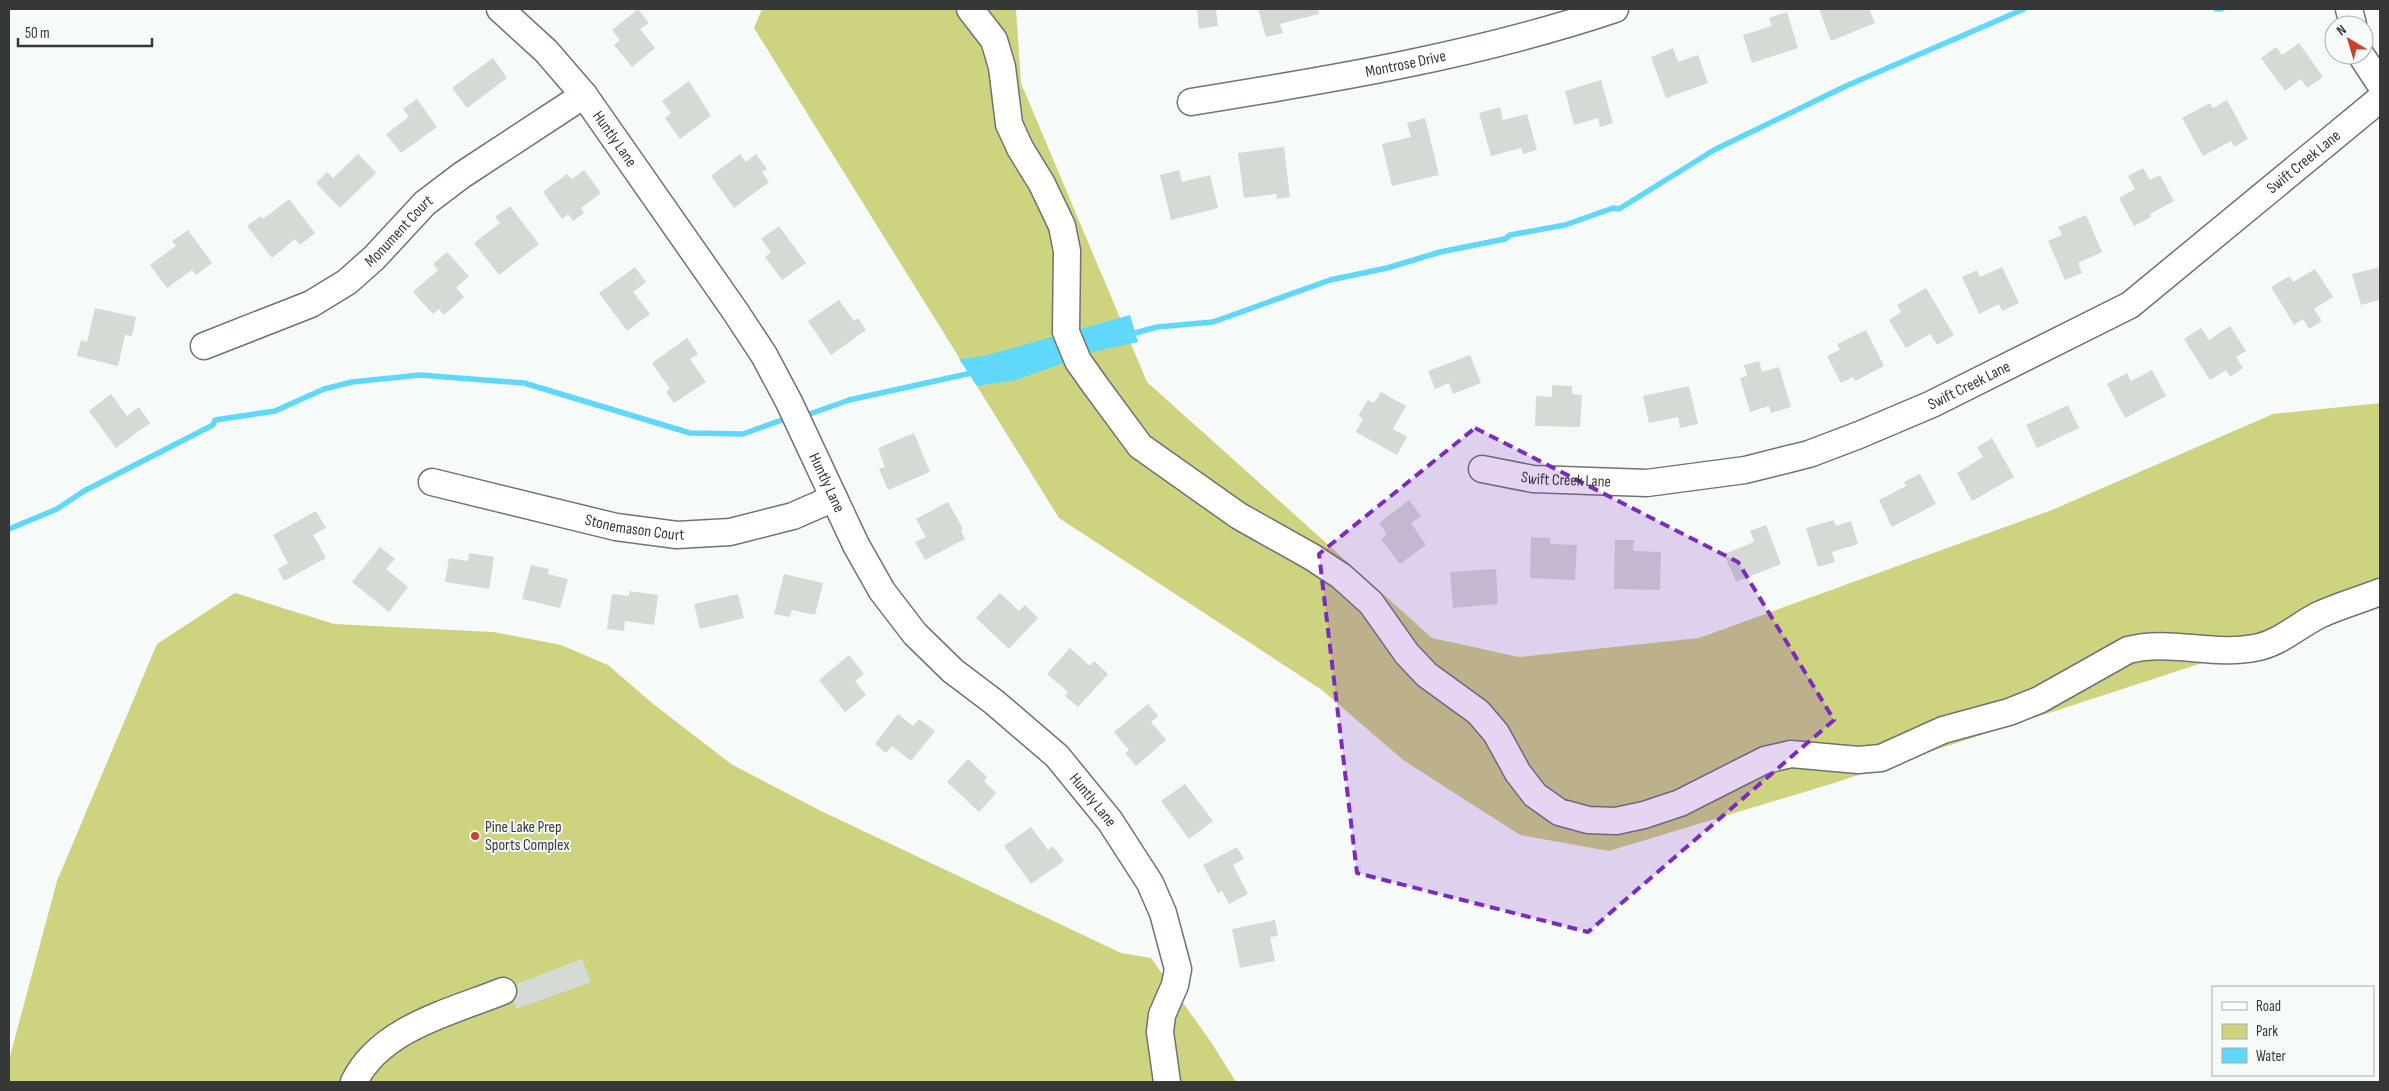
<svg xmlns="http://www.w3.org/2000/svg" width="2389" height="1091" font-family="'Sofia Sans Condensed',sans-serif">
	<rect width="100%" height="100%" fill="#f6fbf9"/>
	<g fill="#cdd37f">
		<path d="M762 9H1016L1021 83 1147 382 1432 638 1519 657 1699 638 2052 510 2273 414 2380 403V605L1834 783 1609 851 1520 835 1403 760 1322 690 1059 518 754 28Z"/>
		<path d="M235 593 334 624 493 632 561 645 608 665 652 703 731 764 819 810 1121 953 1151 958 1211 1042 1236 1082H9V1060L57 881 157 644Z"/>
	</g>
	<path fill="#60d8fc" d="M1130 315 1138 342 1097 351 1016 380 977 386 959 359 984 356Z"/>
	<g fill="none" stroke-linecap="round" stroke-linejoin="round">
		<g stroke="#60d8fc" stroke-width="5.5">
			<path d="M2216 9H2221"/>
			<path d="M1128 335 1157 327 1213 322 1330 280 1387 268 1440 252 1505 239 1510 235 1565 225 1613 208 1619 209 1714 150 1846 86 2024 9"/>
			<path d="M803 414 807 415 849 400 976 372"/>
			<path d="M9 529 57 509 84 491 213 425 215 420 275 411 324 389 352 382 420 375 524 383 690 433 743 434 790 417"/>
		</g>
	</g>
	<g fill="#d6dad5">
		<path d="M638 9 649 23 640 29 655 48 632 67 614 45 620 40 612 30Z"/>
		<path d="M1197 9H1216L1218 26 1199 29Z"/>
		<path d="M1258 9H1318L1319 14 1280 24 1283 33 1266 37Z"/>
		<path d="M1819 9H1869L1875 23 1831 41Z"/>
		<path d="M1787 12 1798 48 1752 63 1743 35 1772 26 1769 18Z"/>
		<path d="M2299 43 2323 77 2307 88 2301 79 2285 91 2261 58 2276 47 2282 55Z"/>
		<path d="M1673 48 1678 62 1698 55 1708 83 1666 98 1651 57Z"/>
		<path d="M493 58 507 78 467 108 452 88Z"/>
		<path d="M1601 80 1613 123 1600 127 1598 118 1574 125 1565 91Z"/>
		<path d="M689 81 711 116 680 139 665 118 671 113 662 101Z"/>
		<path d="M417 99 437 127 401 153 386 134 409 117 403 109Z"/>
		<path d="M2227 100 2248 139 2234 147 2231 141 2203 156 2182 118 2210 103 2213 108Z"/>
		<path d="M1500 107 1503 120 1527 114 1537 150 1523 154 1521 148 1491 156 1479 113Z"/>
		<path d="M1425 118 1439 175 1392 186 1382 144 1411 137 1407 123Z"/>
		<path d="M1284 147 1290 197 1277 199 1276 194 1244 198 1238 153Z"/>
		<path d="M358 154 376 173 340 208 316 183 327 172 333 178Z"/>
		<path d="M740 154 746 162 756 154 767 169 762 172 769 182 734 208 711 176Z"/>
		<path d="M2143 168 2150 180 2160 175 2174 201 2150 214 2151 217 2134 226 2119 198 2135 189 2128 176Z"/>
		<path d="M584 170 601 193 581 208 584 213 573 221 568 214 562 219 543 192 567 174 572 179Z"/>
		<path d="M1179 170 1182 182 1210 175 1218 208 1171 220 1160 175Z"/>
		<path d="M289 199 315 233 300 245 295 239 272 258 247 226 261 216 263 219Z"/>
		<path d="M510 206 539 244 499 275 474 243 500 223 495 217Z"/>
		<path d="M2086 215 2102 252 2078 263 2082 273 2065 280 2048 241 2062 235 2058 227Z"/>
		<path d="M779 226 806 263 782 280 765 257 771 252 761 239Z"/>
		<path d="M188 230 212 263 196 275 192 270 167 288 150 265 176 246 172 241Z"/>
		<path d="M447 252 469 276 456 288 464 297 444 315 439 309 433 314 413 292 438 270 433 264Z"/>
		<path d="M635 267 646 282 633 292 650 314 627 331 599 293Z"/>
		<path d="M2002 267 2019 303 2002 311 1999 304 1979 314 1962 277 1977 270 1980 277Z"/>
		<path d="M2380 267V300L2361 305 2352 274Z"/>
		<path d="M2315 269 2333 297 2314 309 2322 321 2309 329 2303 319 2294 325 2271 287 2290 276 2293 282Z"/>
		<path d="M1926 288 1954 335 1937 345 1930 334 1906 348 1889 320 1901 312 1897 305Z"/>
		<path d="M839 300 854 321 858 318 866 330 831 355 808 321Z"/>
		<path d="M95 308 136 317 132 336 125 335 118 366 77 356 81 340 87 342Z"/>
		<path d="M2230 326 2246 351 2236 357 2243 368 2230 377 2226 370 2210 380 2184 339 2201 328 2209 340Z"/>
		<path d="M1866 330 1884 366 1855 381 1853 377 1841 383 1827 356 1840 350 1837 344Z"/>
		<path d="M687 338 698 354 690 359 706 382 674 403 666 392 670 389 652 363Z"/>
		<path d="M1470 355 1481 383 1453 394 1449 383 1435 389 1428 371Z"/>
		<path d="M1759 361 1762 372 1779 367 1791 407 1771 413 1769 406 1750 412 1740 378 1747 376 1744 365Z"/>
		<path d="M2152 370 2166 396 2125 418 2107 384 2127 373 2131 381Z"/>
		<path d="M1552 385 1572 386V394L1582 395 1580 427 1535 426 1536 396 1552 397Z"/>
		<path d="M1689 386 1698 424 1680 428 1678 417 1649 423 1643 396Z"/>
		<path d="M1381 392 1406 406 1393 429 1407 437 1397 455 1356 432 1363 419 1358 416 1368 400 1374 403Z"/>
		<path d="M111 394 127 416 139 407 150 423 116 448 89 411Z"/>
		<path d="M2068 405 2079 428 2037 448 2026 425Z"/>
		<path d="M914 433 930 472 888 490 879 469 885 467 878 448Z"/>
		<path d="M1992 438 2014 477 1972 501 1957 473 1983 457 1977 447Z"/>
		<path d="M1920 474 1936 504 1892 527 1879 500 1906 486 1904 482Z"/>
		<path d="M1409 500 1421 516 1411 523 1426 545 1400 564 1381 539 1387 534 1379 523Z"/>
		<path d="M948 502 963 529 961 530 965 539 925 560 915 542 926 537 916 519Z"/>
		<path d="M316 511 326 528 313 535 326 558 284 581 278 569 288 563 273 535Z"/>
		<path d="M1834 520 1836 526 1851 521 1858 544 1832 552 1835 562 1818 567 1806 528Z"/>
		<path d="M1766 525 1781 564 1736 582 1724 554 1754 542 1750 531Z"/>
		<path d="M1531 537 1550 538V544L1577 545 1575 580 1530 578Z"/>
		<path d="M1615 540H1634L1633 551 1661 552 1660 590 1614 589Z"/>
		<path d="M380 547 395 559 386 569 408 587 389 612 352 582Z"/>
		<path d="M469 553 494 557 489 589 445 582 449 558 468 561Z"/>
		<path d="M531 565 549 569 548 574 568 579 560 608 522 599Z"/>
		<path d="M1496 569 1498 604 1453 608 1450 572Z"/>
		<path d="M784 574 823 583 815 615 792 610 790 617 774 614Z"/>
		<path d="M629 591 658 595 654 625 625 621 624 631 607 629 612 594 629 596Z"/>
		<path d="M1000 593 1019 611 1025 605 1038 618 1009 649 976 618Z"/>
		<path d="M738 594 744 618 700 629 694 604Z"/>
		<path d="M1070 648 1090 666 1094 661 1108 674 1078 707 1065 696 1068 692 1047 674Z"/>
		<path d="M849 655 864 674 855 681 866 695 845 712 819 680Z"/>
		<path d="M1148 704 1158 716 1151 722 1166 740 1136 766 1125 753 1129 750 1114 732Z"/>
		<path d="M898 714 913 726 919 719 935 731 911 761 892 746 886 753 875 744Z"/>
		<path d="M968 759 987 777 984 781 996 793 979 812 947 782Z"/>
		<path d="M1185 784 1213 821 1189 839 1161 801Z"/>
		<path d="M1031 827 1048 850 1053 846 1064 861 1031 884 1004 846Z"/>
		<path d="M1237 847 1244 859 1233 865 1248 894 1229 904 1222 891 1218 893 1203 865Z"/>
		<path d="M1275 920 1278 936 1270 937 1275 961 1240 968 1232 929Z"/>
		<path d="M582 959 591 982 516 1009 514 1001 518 993 516 984Z"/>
	</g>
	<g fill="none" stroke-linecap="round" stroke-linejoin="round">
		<g stroke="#6f7371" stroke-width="29">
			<g id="minor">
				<path id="s1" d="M500 9 546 51 584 95 735 311 764 355 789 402 856 545 882 591 915 634 953 671 994 702 1057 756 1110 821 1150 883 1163 913 1178 969 1175 985 1162 1015 1160 1032 1167 1082"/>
				<path d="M970 9 994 40 1002 67 1009 124 1020 148 1042 184 1062 226 1067 251 1066 332 1078 361 1095 385 1140 446 1239 516 1312 557 1341 576 1371 603 1407 654 1427 675 1478 712 1496 733 1518 773 1535 795 1559 812 1588 820 1616 821 1644 815 1680 803 1765 760 1791 754 1858 760 1881 758 1943 730 2009 712 2039 700 2128 650C2169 639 2213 656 2254 648 2279 644 2297 626 2319 615 2338 606 2360 600 2380 592"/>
				<path d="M2349 9 2353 25"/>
				<path d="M2361 55 2380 84"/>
				<path id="s2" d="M1191 102C1334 79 1478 55 1615 9"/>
				<path id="s3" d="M204 346 311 304 347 282 374 258 425 203 462 175 584 95"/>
				<path id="s4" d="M1482 469 1533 479 1647 483 1745 470 1809 454 1859 435 1932 404 2130 305 2380 99"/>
				<path id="s5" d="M432 482 616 527 677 535 730 532 793 516 834 498"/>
				<path d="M354 1082C380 1028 451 1012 503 991"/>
			</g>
		</g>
		<use href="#minor" stroke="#fff" stroke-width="26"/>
	</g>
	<path fill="#7b2cbf" fill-opacity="0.2" stroke="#7b2cbf" stroke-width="4" stroke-dasharray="10 6" stroke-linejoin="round" d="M1475 428 1738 562 1834 720 1588 932 1357 873 1319 554Z"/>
	<circle fill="#cd4131" stroke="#f6fbf9" stroke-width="2" cx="475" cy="836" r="5"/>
	<g text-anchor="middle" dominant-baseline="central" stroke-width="4" stroke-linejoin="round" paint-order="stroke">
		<g font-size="16" fill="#363837" stroke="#f6fbf9">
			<text stroke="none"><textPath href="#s2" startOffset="218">Montrose Drive</textPath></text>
			<text stroke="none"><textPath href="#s1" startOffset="174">Huntly Lane</textPath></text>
			<text stroke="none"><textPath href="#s4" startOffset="910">Swift Creek Lane</textPath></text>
			<text stroke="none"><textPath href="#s3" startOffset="230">Monument Court</textPath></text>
			<text stroke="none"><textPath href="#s4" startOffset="505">Swift Creek Lane</textPath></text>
			<text stroke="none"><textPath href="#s4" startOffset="85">Swift Creek Lane</textPath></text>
			<text stroke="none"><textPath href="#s1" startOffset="579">Huntly Lane</textPath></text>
			<text stroke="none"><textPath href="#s5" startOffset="208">Stonemason Court</textPath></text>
			<text stroke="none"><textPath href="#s1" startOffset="999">Huntly Lane</textPath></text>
		</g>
		<g font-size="16" fill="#363837" stroke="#f6fbf9" text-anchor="start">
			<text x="485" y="827">Pine Lake Prep<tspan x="485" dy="18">Sports Complex</tspan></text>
		</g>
	</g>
	<rect width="2389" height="1091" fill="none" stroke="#363837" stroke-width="20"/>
	<rect x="2212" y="986" width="162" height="90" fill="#f6fbf9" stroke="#a9adab"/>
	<rect x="2222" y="1002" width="25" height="8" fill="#ffffff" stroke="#a9adab"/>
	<text x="2256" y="1011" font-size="15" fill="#363837">Road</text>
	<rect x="2222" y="1024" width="25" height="15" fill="#cdd37f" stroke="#a9adab"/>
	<text x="2256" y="1036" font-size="15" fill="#363837">Park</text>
	<rect x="2222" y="1048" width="25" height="15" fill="#60d8fc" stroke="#a9adab"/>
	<text x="2256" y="1061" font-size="15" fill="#363837">Water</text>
	<g transform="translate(2349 40) rotate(322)"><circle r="24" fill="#f6fbf9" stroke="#a9adab"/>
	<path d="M0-4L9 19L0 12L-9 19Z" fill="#cd4131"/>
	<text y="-8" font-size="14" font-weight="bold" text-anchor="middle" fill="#363837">N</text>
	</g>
	<path d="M18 38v8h134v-8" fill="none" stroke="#363837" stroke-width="2.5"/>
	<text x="25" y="38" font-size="15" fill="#363837" stroke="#f6fbf9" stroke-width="4" paint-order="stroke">50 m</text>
</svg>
